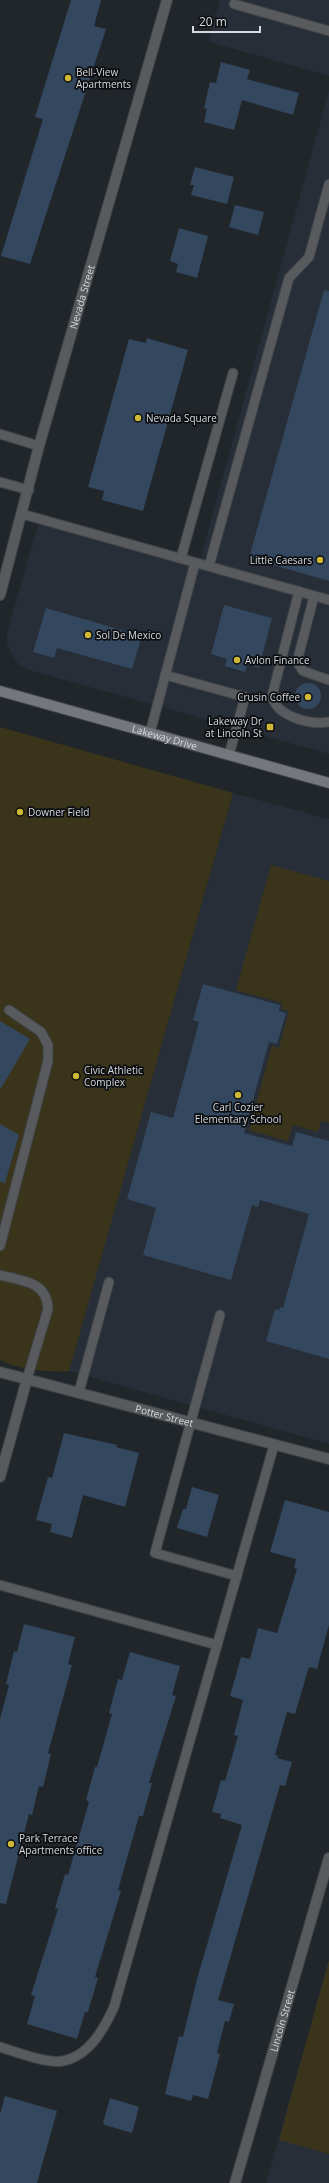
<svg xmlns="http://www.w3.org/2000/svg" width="329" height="2183" font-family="'Open Sans',sans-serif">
	<rect width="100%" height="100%" fill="#21262b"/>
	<g fill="#272e38">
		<path d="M220 0H329V76L209 42Z"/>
		<path d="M329 90V754L29 670 18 664 7 645V633L40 517 200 560Z"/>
		<path d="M233 793 329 819V1444L69 1371Z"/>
		<path d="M329 1960V2183H266Z"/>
	</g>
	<g fill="#3a351a">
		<path d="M0 727 233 793 69 1371C50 1373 16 1369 0 1360Z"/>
		<path d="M271 865 329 881V1123L321 1121 318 1132 293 1125 288 1141 249 1130 272 1046 279 1048 289 1011 281 1009 282 1003 236 990Z"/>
		<path d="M329 1960V2154L279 2140Z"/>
	</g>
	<g fill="#33475e">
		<path d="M71 0H101L94 26 106 29 30 264 1 256 43 119 35 117Z"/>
		<path d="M221 62 250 70 247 79 299 93 293 115 242 100 234 130 204 122 207 109 204 108 210 82 216 83Z"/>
		<path d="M195 167 234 177 227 204 191 195 194 185H190Z"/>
		<path d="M235 205 264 212 258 235 229 227Z"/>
		<path d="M179 228 208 236 197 278 176 272 178 264 170 261Z"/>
		<path d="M324 290 329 291V581L249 558Z"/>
		<path d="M147 338 188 350 143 511 102 500 104 491 88 487 129 339 146 343Z"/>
		<path d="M224 605 272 618 259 668 247 664 245 672 225 666 227 659 211 654Z"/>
		<path d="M46 608 142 636 132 669 57 648 54 658 33 652Z"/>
		<circle cx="308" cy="696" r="13"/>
		<path d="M203 984 280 1005 279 1011 286 1013 277 1044 269 1042 244 1133 292 1146 296 1132 329 1141V1359L266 1341 275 1309 279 1310 280 1307 283 1308 309 1214 260 1200 258 1207 252 1205 231 1280 143 1255 156 1208 127 1199 151 1112 173 1118 199 1022 193 1020Z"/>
		<path d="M0 1021 30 1039 0 1090Z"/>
		<path d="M0 1124 19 1135 5 1183 0 1182Z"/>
		<path d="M64 1433 117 1445 116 1447 139 1453 125 1507 83 1495 72 1538 50 1532 52 1524 36 1520 48 1477 52 1478Z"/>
		<path d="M192 1487 219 1495 207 1537 177 1528 183 1509H186Z"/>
		<path d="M285 1500 329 1512V1625L317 1669 309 1667 295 1714 287 1712 275 1755H278L277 1758 292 1762 285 1786 280 1785 218 2000 234 2004 229 2022 225 2021 217 2053 220 2054 208 2099 193 2095 191 2101 165 2094 179 2036 183 2037 197 1979 242 1825 220 1818 221 1814 212 1812 221 1780 225 1781 238 1736 234 1735 243 1700 230 1696 241 1657 250 1659 258 1628 277 1633 297 1569 294 1568 296 1559 270 1552Z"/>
		<path d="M24 1624 75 1637 68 1664 72 1665 48 1753 51 1754 43 1787 39 1786 32 1815 29 1814 6 1904 0 1903V1719L9 1685 6 1684 14 1651 17 1652Z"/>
		<path d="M130 1652 180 1666 172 1695 176 1696 149 1783H152L143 1816H139L118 1890 121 1891 95 1977 98 1978 88 2012H85L77 2039 27 2024 35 1996 31 1995 58 1909 55 1908 65 1874 68 1875 89 1802 86 1800 95 1767H97L112 1714 109 1713 118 1679 122 1680Z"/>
		<path d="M5 2096 57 2111 37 2183H0V2114Z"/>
		<path d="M110 2098 139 2107 132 2133 105 2125 103 2123Z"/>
	</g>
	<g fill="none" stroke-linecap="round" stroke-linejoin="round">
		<g stroke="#3e4347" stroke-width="11">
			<g id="service">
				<path d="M234 4 329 31"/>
				<path d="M0 434 39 446"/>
				<path d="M0 482 29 490"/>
				<path d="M22 514 329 600"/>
				<path d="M181 558 233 373"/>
				<path d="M209 566 289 278 309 257 329 184"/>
				<path d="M299 591 272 696C277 717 310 725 329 722"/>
				<path d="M314 596 297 662 303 671 329 680"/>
				<path d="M165 675 245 697 229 755"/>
				<path d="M150 733 195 563"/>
				<path d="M0 1246 48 1061V1045L41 1032 9 1010"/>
				<path d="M0 1275C22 1281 47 1281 48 1309L27 1379"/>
				<path d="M220 1315 155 1553 237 1576"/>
				<path d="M79 1392 109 1282"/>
				<path d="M0 1585 217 1645"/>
				<path d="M0 2047C17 2052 46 2064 63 2061 89 2056 104 2029 114 2007L274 1445"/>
			</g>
		</g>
		<g stroke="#3e4347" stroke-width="12">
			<g id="minor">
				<path id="s1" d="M0 595 39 446 167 0"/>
				<path id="s2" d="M0 1372 329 1459"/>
				<path d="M0 1477 27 1379"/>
			</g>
		</g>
		<g stroke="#3e4347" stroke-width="12">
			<g id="tertiary">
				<path id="s3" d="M235 2183 329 1858"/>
			</g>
		</g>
		<g stroke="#3e4347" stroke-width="12">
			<g id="secondary">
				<path id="s4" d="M0 691 329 783"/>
			</g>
		</g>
		<use href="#service" stroke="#585a5d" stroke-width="9"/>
		<use href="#minor" stroke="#585a5d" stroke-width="10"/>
		<use href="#tertiary" stroke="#585a5d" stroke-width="10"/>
		<use href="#secondary" stroke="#74787c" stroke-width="10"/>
	</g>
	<g fill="#cfb837" stroke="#0c0e11" stroke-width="1.5">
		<circle cx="68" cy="78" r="4"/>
		<circle cx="138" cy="418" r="4"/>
		<circle cx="320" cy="560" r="4"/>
		<circle cx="88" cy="635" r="4"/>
		<circle cx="237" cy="660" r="4"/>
		<circle cx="308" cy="697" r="4"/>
		<rect x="266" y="723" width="8" height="8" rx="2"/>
		<circle cx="20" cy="812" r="4"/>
		<circle cx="76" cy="1076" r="4"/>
		<circle cx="238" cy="1095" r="4"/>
		<circle cx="11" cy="1844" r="4"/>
	</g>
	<g text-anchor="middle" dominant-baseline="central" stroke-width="3.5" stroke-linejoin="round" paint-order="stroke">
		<g font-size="10" fill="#d6d9dd" stroke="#0c0e11" text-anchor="start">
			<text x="76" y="72">Bell-View<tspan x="76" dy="12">Apartments</tspan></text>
			<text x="146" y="418">Nevada Square</text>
			<text x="312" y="560" text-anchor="end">Little Caesars</text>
			<text x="96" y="635">Sol De Mexico</text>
			<text x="245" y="660">Avlon Finance</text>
			<text x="300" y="697" text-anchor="end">Crusin Coffee</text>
			<text x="262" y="721" text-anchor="end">Lakeway Dr<tspan x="262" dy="12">at Lincoln St</tspan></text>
			<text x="28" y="812">Downer Field</text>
			<text x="84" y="1070">Civic Athletic<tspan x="84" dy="12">Complex</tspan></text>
			<text x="238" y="1107" text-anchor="middle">Carl Cozier<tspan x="238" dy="12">Elementary School</tspan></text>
			<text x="19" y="1838">Park Terrace<tspan x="19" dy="12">Apartments office</tspan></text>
		</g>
		<g font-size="10" fill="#d6d9dd" stroke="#0c0e11">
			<text stroke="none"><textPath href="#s1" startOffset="309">Nevada Street</textPath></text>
			<text stroke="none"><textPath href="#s4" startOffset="171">Lakeway Drive</textPath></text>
			<text stroke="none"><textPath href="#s2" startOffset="170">Potter Street</textPath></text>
			<text stroke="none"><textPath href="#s3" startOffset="169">Lincoln Street</textPath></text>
		</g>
	</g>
	<path d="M193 26v6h67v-6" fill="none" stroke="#d6d9dd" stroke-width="2"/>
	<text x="199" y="26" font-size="12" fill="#d6d9dd" stroke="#0c0e11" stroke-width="3" paint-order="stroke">20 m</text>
</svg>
